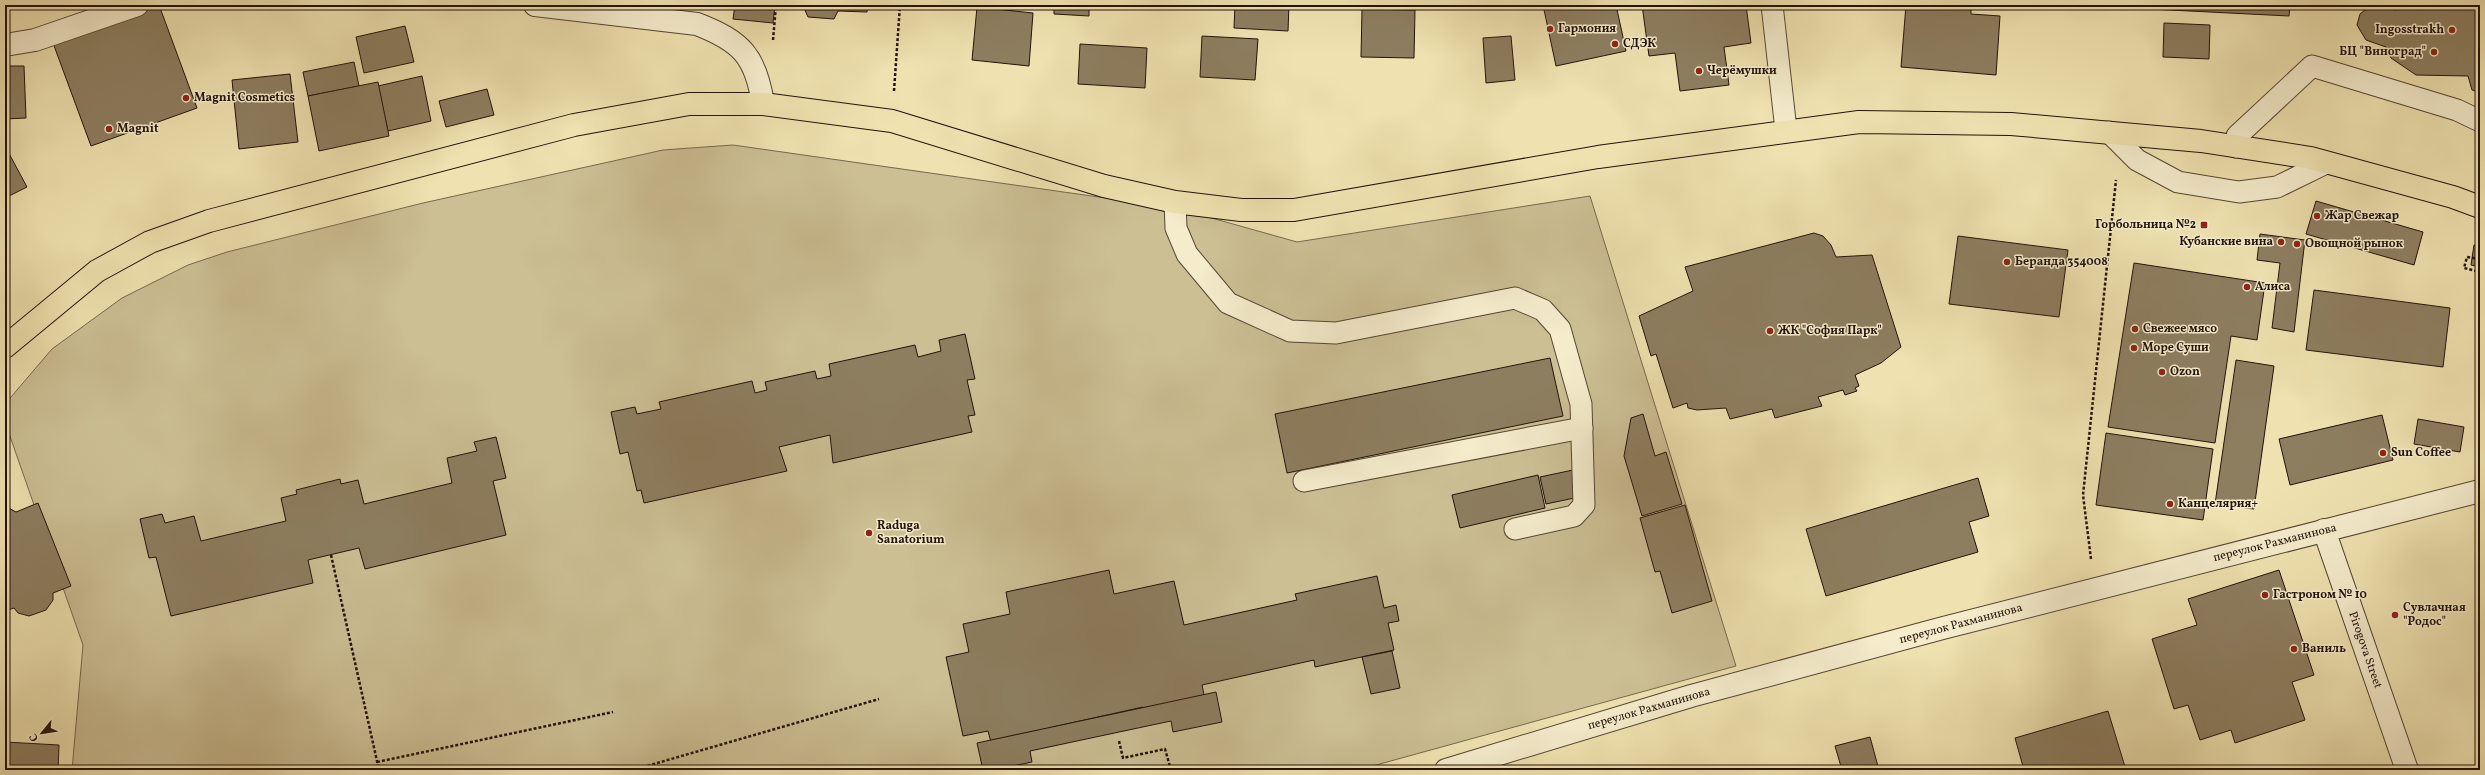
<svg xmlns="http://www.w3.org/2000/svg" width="2485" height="775" font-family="Vollkorn,serif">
	<rect width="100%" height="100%" fill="#efe2b0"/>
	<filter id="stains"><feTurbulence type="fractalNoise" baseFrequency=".005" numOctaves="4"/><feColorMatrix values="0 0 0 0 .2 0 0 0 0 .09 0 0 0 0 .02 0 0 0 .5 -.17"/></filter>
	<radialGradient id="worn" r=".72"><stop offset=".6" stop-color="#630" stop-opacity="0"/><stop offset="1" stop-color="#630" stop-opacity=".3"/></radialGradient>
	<path fill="#ccbf94" stroke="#78684e" d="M733 145 1176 208 1297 242 1590 196 1736 666 1358 770H72L83 645 5 422V404L52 349 122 298 188 265 227 252 423 203 663 150Z"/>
	<g fill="#8d7e60" stroke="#231209">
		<path d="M159 5 197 108 91 146 53 43Z"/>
		<path d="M735 5H775L773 23 733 19Z"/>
		<path d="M779 5H868L867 12 838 11 834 19 808 17 804 8Z"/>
		<path d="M1054 5H1089V16L1054 14Z"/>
		<path d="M1235 5H1289L1288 31 1234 28Z"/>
		<path d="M1543 5H1616L1626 51 1556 66Z"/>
		<path d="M1642 5H1746L1751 43 1724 47 1729 85 1680 91 1675 53 1649 56Z"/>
		<path d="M1906 5H1971V14L2000 16 1996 75 1901 67Z"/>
		<path d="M2070 5H2290L2289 16Z"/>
		<path d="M2397 5H2480V92L2472 90 2468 76 2416 75 2391 58 2386 47 2366 40 2357 25 2360 14 2365 10 2378 7 2396 10Z"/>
		<path d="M977 7 1033 13 1029 66 972 60Z"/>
		<path d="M1362 9 1415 10 1414 58 1361 57Z"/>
		<path d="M2164 23 2210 25 2209 59 2163 57Z"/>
		<path d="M405 26 414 62 364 73 356 37Z"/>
		<path d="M1202 36 1258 39 1255 80 1200 77Z"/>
		<path d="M1511 36 1515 80 1486 83 1483 38Z"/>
		<path d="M1080 44 1147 48 1145 88 1078 84Z"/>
		<path d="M354 62 359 86 308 96 303 72Z"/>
		<path d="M5 66H24L26 118 5 119Z"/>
		<path d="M290 74 298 142 239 149 232 80Z"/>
		<path d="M422 76 431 121 388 131 378 86Z"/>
		<path d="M378 82 389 136 319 151 308 96Z"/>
		<path d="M487 89 494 115 446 127 439 101Z"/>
		<path d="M5 146 27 187 5 198Z"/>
		<path d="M2316 201 2423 232 2414 265 2306 234Z"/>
		<path d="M1814 233 1823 236 1831 245 1836 257 1872 255 1901 347 1881 363 1855 375 1859 386 1855 388 1857 391 1845 395 1843 390 1818 397 1822 406 1775 418 1772 409 1730 419 1726 408 1697 410 1688 408 1687 403 1673 408 1656 354 1651 356 1639 316 1693 291 1685 267Z"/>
		<path d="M2260 234 2305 240 2294 332 2272 328 2280 263 2257 260Z"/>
		<path d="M1958 236 2068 250 2059 317 1949 304Z"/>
		<path d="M2474 245 2480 246V267L2471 265Z"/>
		<path d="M2134 263 2265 283 2257 340 2231 336 2215 443 2108 427Z"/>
		<path d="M2314 290 2450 308 2443 367 2306 350Z"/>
		<path d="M965 334 975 379 967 380 975 415 968 416 972 432 833 463 830 435 779 447 787 471 644 503 641 490 637 491 628 452 620 454 611 412 635 407 637 414 661 409 659 402 752 381 755 393 767 390 765 382 815 371 817 379 831 376 829 364 915 345 918 357 941 351 939 340Z"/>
		<path d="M1550 358 1563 416 1287 473 1275 414Z"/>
		<path d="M2236 360 2274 366 2254 509 2215 504Z"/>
		<path d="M1643 414 1655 456 1666 452 1682 504 1642 516 1624 456 1631 418Z"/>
		<path d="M2382 415 2393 460 2290 485 2279 439Z"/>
		<path d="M2418 419 2464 427 2460 452 2414 444Z"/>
		<path d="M2106 433 2213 449 2203 520 2096 505Z"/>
		<path d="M496 437 506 478 493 481 506 535 365 569 359 548 308 560 313 583 171 616 156 557 149 558 140 519 162 514 165 523 194 516 201 541 286 521 281 498 297 494 296 490 340 479 341 484 358 480 364 504 452 483 447 458 477 451 474 442Z"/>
		<path d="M1573 470 1579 497 1546 504 1540 477Z"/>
		<path d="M1538 475 1545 508 1460 528 1452 495Z"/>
		<path d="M1978 478 1989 516 1969 522 1978 552 1826 596 1806 529Z"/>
		<path d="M38 503 71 586 53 593V600L46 610 29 616 18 613 14 608 5 611V506L16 512Z"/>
		<path d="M1685 505 1712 601 1672 613 1660 571 1655 572 1640 518Z"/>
		<path d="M1109 570 1114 594 1174 581 1184 625 1297 600 1295 594 1377 576 1384 608 1396 605 1399 621 1388 623 1394 650 1315 667 1314 660 1202 685 1206 704 1145 717 1143 707 1053 727 1055 737 993 750 988 731 963 736 946 657 969 652 963 624 1010 614 1006 592Z"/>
		<path d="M2279 570 2314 675 2292 682 2305 720 2235 743 2231 730 2200 740 2188 705 2174 709 2152 639 2197 625 2188 599Z"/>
		<path d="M1392 651 1400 688 1371 694 1362 657Z"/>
		<path d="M1216 692 1222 722 1173 732 1171 721 1152 725 1030 751 1032 762 994 770H983L977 743Z"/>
		<path d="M2108 711 2126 770H2024L2015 738Z"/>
		<path d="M1870 737 1879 770H1842L1835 746Z"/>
		<path d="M5 742 59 745 58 770H5Z"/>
	</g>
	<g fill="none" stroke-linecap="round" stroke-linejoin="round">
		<g stroke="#564633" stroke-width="23">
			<g id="service">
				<path d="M1772 5 1786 130"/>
				<path d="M2109 132 2137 160 2178 182 2239 192 2277 187 2326 163"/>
				<path d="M2236 147 2237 136 2312 66 2457 110 2480 121"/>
				<path d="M1175 202 1176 228 1187 254 1228 303 1290 331 1336 333 1515 298 1543 310 1560 329 1581 404 1584 505 1574 516 1515 529"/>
				<path d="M1304 481 1582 428"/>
			</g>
		</g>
		<g stroke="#564633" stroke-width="24">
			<g id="minor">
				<path d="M535 5 697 24C741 41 756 56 763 104"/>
				<path d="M5 45 35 40 137 5"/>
				<path d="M2324 530 2407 770"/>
			</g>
		</g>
		<g stroke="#564633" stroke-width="24">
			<path id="tertiary" d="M1446 770 1691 696 1943 628 2480 491"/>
		</g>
		<g stroke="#231209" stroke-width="24">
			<path id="primary" d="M5 347 97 271 150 242 209 221 574 125 689 104H763L892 121 1104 186 1175 202 1241 210H1294L1598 157 1859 122 2011 124 2201 141 2311 158 2453 197 2480 207"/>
		</g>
		<g stroke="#231209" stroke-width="2.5" stroke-dasharray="3 2" stroke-linecap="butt">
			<path d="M773 40 776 5"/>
			<path d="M894 91 900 5"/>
			<path d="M2480 259 2467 257 2464 268 2480 272"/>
			<path d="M331 555 379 770"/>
			<path d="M2091 559 2083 495 2116 180"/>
			<path d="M1119 741 1123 758 1165 749 1171 770"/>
			<path d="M377 762 613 712"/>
			<path d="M1005 766V770"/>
			<path d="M633 770 879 699"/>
		</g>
		<use href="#service" stroke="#f5eccc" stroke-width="21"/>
		<use href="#minor" stroke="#f5eccc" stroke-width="22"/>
		<use href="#tertiary" stroke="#f5eccc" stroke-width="22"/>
		<use href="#primary" stroke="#efe2b0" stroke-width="22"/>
	</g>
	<g fill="#8f2418" stroke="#f5eccc" stroke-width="1.5">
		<circle cx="1550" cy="29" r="4"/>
		<circle cx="2452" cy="30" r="4"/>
		<circle cx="1615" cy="44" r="4"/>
		<circle cx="2434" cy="52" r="4"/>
		<circle cx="1699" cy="71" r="4"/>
		<circle cx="186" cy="98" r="4"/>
		<circle cx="109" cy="129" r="4"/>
		<circle cx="2317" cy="216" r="4"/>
		<rect x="2200" y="221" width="8" height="8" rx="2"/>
		<circle cx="2281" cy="242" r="4"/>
		<circle cx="2297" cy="244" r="4"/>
		<circle cx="2007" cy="262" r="4"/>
		<circle cx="2247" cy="287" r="4"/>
		<circle cx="2135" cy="329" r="4"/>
		<circle cx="1770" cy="331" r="4"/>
		<circle cx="2134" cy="348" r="4"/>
		<circle cx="2162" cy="372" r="4"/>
		<circle cx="2383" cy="453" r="4"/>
		<circle cx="2170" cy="504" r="4"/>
		<circle cx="869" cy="533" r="4"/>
		<circle cx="2265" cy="595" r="4"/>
		<circle cx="2395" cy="615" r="4"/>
		<circle cx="2294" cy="649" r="4"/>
	</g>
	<g text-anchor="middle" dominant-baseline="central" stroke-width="3" stroke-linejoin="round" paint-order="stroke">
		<g font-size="12" font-weight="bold" fill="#231209" stroke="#f5eccc" text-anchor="start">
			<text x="1558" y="29">Гармония</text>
			<text x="2444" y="30" text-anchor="end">Ingosstrakh</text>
			<text x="1623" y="44">СДЭК</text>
			<text x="2426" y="52" text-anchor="end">БЦ "Виноград"</text>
			<text x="1707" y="71">Черёмушки</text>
			<text x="194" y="98">Magnit Cosmetics</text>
			<text x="117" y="129">Magnit</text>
			<text x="2325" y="216">Жар Свежар</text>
			<text x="2196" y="225" text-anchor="end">Горбольница №2</text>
			<text x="2273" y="242" text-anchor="end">Кубанские вина</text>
			<text x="2305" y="244">Овощной рынок</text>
			<text x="2015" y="262">Беранда 354008</text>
			<text x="2255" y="287">Алиса</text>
			<text x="2143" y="329">Свежее мясо</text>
			<text x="1778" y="331">ЖК "София Парк"</text>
			<text x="2142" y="348">Море Суши</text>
			<text x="2170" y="372">Ozon</text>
			<text x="2391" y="453">Sun Coffee</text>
			<text x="2178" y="504">Канцелярия+</text>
			<text x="877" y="526">Raduga<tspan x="877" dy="14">Sanatorium</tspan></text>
			<text x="2273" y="595">Гастроном № 10</text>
			<text x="2403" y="608">Cувлачная<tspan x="2403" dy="14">"Родос"</tspan></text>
			<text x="2302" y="649">Ваниль</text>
		</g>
		<g font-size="12" fill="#231209" stroke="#f5eccc">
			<text transform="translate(2275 543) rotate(-14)">переулок Рахманинова</text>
			<text transform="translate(1961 624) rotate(-15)">переулок Рахманинова</text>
			<text transform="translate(2365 650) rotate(71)">Pirogova Street</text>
			<text transform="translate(1649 709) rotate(-16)">переулок Рахманинова</text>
		</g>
	</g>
	<rect width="2485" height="775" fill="none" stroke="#efe2b0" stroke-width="20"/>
	<rect x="6" y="6" width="2473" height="763" fill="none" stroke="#231209" stroke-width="2"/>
	<rect x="10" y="10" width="2465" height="755" fill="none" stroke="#231209"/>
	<g transform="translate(42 733) rotate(240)" stroke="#f5eccc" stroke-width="3" paint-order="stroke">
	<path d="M0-3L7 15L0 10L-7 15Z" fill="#231209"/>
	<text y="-6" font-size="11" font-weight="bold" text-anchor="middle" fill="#231209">С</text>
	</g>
	<rect width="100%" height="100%" filter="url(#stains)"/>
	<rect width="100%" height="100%" fill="url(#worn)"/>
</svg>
